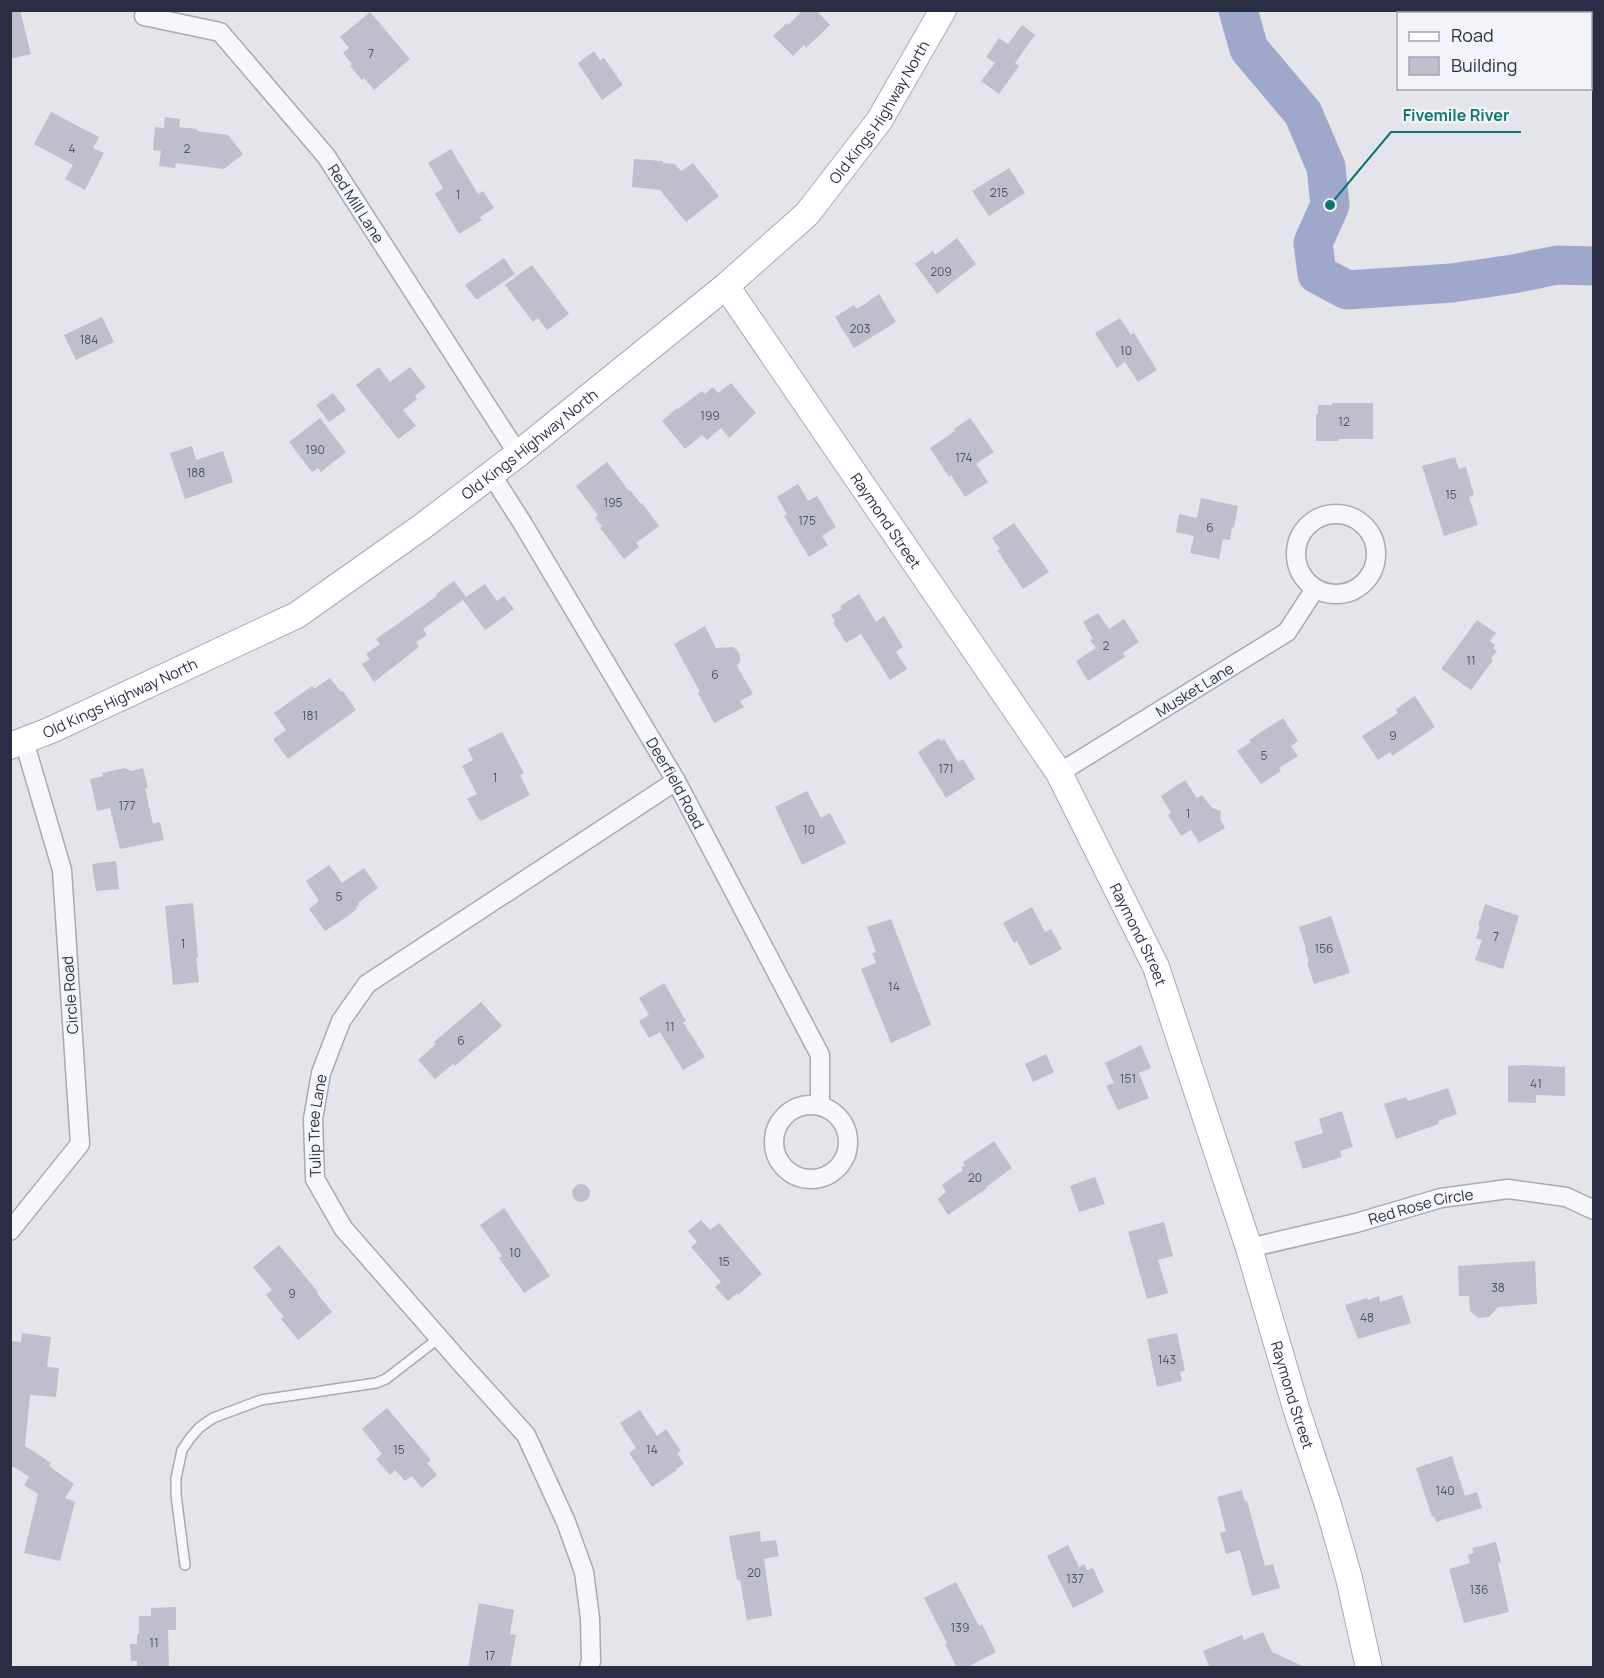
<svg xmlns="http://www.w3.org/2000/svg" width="1604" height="1678" font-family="Manrope,sans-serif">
	<rect width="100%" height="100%" fill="#e4e4eb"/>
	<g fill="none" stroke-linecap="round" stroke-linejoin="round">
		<path stroke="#9fa8cb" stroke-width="39" d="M1238 10 1249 49 1303 113 1326 167 1330 205 1313 243 1317 274 1347 290 1452 283 1513 274 1557 265 1594 266"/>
	</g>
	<g fill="#bebfcb">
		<path d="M10 10H20L31 54 10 59Z"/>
		<path d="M803 10H816L830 25 806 48 804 45 793 56 773 36 787 23 788 25Z"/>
		<path d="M370 12 410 59 374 90 364 78 362 80 350 66 352 64 343 53 349 48 340 37Z"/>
		<path d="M1022 25 1035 35 1015 63 1019 66 999 94 981 81 995 63 986 57 999 38 1008 44Z"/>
		<path d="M594 51 600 60 604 58 623 85 602 100 578 63Z"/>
		<path d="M51 112 99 137 93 148 104 153 85 190 65 179 73 165 34 144Z"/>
		<path d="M165 117 180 119 179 127 197 129V131L228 135 243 154 224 169 176 163 175 168 159 166 161 151 153 150 155 127 164 128Z"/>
		<path d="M451 149 478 194 483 191 494 208 480 217 482 220 459 234 435 194 443 188 428 163Z"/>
		<path d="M634 159 663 161V163L675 164 681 171 693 163 719 196 686 222 660 190 632 187Z"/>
		<path d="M1009 168 1025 193 989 216 972 191Z"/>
		<path d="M957 238 976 264 937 294 915 264 933 251 935 255Z"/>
		<path d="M504 258 515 274 478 299H476L465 285Z"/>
		<path d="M532 265 569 314 547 330 538 318 533 322 505 285Z"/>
		<path d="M879 294 896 322 854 348 835 317 854 305 857 309Z"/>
		<path d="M102 317 114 342 76 360 64 335Z"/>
		<path d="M1120 318 1131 335 1134 333 1157 370 1138 382 1125 362 1117 368 1095 333Z"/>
		<path d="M379 367 390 382 410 367 426 387 415 396 417 399 403 410 416 426 398 439 356 385Z"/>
		<path d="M731 383 756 413 729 438 721 428 707 440 702 435 685 449 662 421 677 408 678 409 702 391 705 394 713 387 718 393Z"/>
		<path d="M333 393 346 410 329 422 316 405Z"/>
		<path d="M1332 403H1373V439H1339V441H1316V414H1318V405H1332Z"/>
		<path d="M320 418 346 452 321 472 318 468 312 472 289 442Z"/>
		<path d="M970 418 994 452 976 464 988 482 965 497 951 475 949 477 930 448 955 431 954 429Z"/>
		<path d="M192 446 196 460 223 451 233 482 185 499 170 453Z"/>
		<path d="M1455 457 1459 469 1466 467 1474 495 1469 497 1478 525 1444 536 1422 466Z"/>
		<path d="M607 462 629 491 630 490 641 504 642 503 659 526 636 543 639 547 624 559 600 528 602 526 595 518 598 515 576 486Z"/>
		<path d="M798 484 808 501 817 496 836 527 822 536 828 545 809 557 784 516 787 514 777 497Z"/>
		<path d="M1201 498 1238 506 1234 528 1232 527 1230 540 1223 539 1219 559 1190 553 1194 536 1176 532 1179 514 1197 518Z"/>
		<path d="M1014 523 1049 572 1023 589 997 550 1000 549 992 538Z"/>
		<path d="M454 581 466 597 485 584 497 601 504 596 514 609 485 630 463 600 423 629 427 635 416 642 419 647 374 682 362 664 370 659 366 654 380 644 376 639 437 596 436 594Z"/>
		<path d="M859 594 876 622 884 616 903 647 896 652 907 669 890 680 861 634 846 643 833 622 835 621 831 615 842 609 840 606Z"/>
		<path d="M1098 613 1109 629 1124 619 1139 642 1123 653 1125 657 1088 681 1076 661 1096 648 1090 640 1093 639 1083 622Z"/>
		<path d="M1477 620 1496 633 1490 641 1495 645 1493 648 1497 651 1491 658 1493 660 1471 690 1441 669Z"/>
		<path d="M705 626 716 648 733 647 738 651 740 655V661L737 666 753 694 740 701 744 707 714 723 698 693 700 692 674 644Z"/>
		<path d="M330 678 341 692 343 691 356 710 288 759 273 739 286 730 274 713 312 686 314 689Z"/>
		<path d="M1415 696 1435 727 1392 756 1390 752 1378 760 1362 736 1398 713 1396 709Z"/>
		<path d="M1283 718 1298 741 1291 746 1298 756 1279 768 1281 771 1261 784 1237 751 1251 742 1249 740Z"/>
		<path d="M502 732 524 773 520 775 530 795 481 821 480 819 479 820 467 799 477 794 462 766 473 760 468 749Z"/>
		<path d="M939 738 941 741 944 739 958 762 963 759 975 779 946 798 918 752Z"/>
		<path d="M125 768 131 771 143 768 148 788H145L153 824 160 822 164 840 120 849 110 808 97 811 90 779 103 776 102 773Z"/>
		<path d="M1185 780 1197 798 1202 795 1212 808 1221 811 1220 819 1225 828 1199 843 1191 830 1181 836 1168 815 1171 813 1161 796Z"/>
		<path d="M807 791 821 818 830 813 846 843 802 865 775 807Z"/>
		<path d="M116 861 119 889 96 891 92 864Z"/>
		<path d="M329 865 342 883 364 868 378 888 358 903 359 905 356 907 357 909 345 918 325 931 309 909 319 901 306 881Z"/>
		<path d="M193 903 198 958H196L199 982 173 985 165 906Z"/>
		<path d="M1485 904 1519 916 1503 969 1475 960 1482 940 1476 938 1480 926H1478Z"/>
		<path d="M1032 907 1045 932 1051 929 1062 949 1030 966 1017 941 1014 943 1003 923Z"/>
		<path d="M1331 916 1350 973 1314 984 1307 963 1309 962 1305 949H1306L1299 927Z"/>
		<path d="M891 919 931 1025 891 1043 861 969 876 963 872 953 876 952 867 927Z"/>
		<path d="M664 983 686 1021 683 1022 705 1057 683 1070 660 1032 649 1038 639 1021 649 1015 639 998Z"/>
		<path d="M481 1002 502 1026 455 1066 453 1064 435 1079 418 1060 436 1044 434 1042Z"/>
		<path d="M1141 1045 1151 1068 1139 1073 1149 1098 1118 1110 1106 1086 1114 1083 1105 1063Z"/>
		<path d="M1046 1054 1054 1072 1033 1082 1025 1064Z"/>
		<path d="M1525 1065 1565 1067V1096L1536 1095V1103L1508 1102V1066Z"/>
		<path d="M1448 1088 1457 1114 1438 1121 1439 1124 1396 1139 1384 1104 1406 1097 1408 1101Z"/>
		<path d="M1342 1111 1353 1147 1340 1151 1342 1157 1303 1169 1294 1142 1323 1133 1319 1119Z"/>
		<path d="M994 1141 1012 1168 986 1187 987 1188 948 1215 938 1199 946 1192 942 1185 963 1170 961 1167 965 1165 963 1162Z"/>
		<path d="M1095 1177 1105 1204 1079 1212 1070 1186Z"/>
		<circle cx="581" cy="1193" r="9"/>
		<path d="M504 1208 550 1276 524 1293 499 1258 502 1256 480 1225Z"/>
		<path d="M701 1220 710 1230 719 1223 762 1274 738 1295 737 1293 728 1301 715 1287 721 1282 691 1247 697 1242 688 1231Z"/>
		<path d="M1164 1222 1173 1256 1158 1260 1168 1293 1147 1299 1128 1232Z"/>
		<path d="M279 1245 318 1292 317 1293 332 1312 298 1340 281 1319 284 1317 266 1295 272 1290 253 1267Z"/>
		<path d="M1535 1261 1537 1304 1498 1307 1489 1317 1478 1318 1470 1311 1469 1296H1459L1458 1266Z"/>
		<path d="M1402 1295 1411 1323 1358 1339 1345 1305 1367 1298 1368 1300 1379 1296 1380 1302Z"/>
		<path d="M22 1333 51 1337 47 1367 59 1368 56 1397 30 1395 25 1446 51 1463 49 1466 74 1484 65 1498 75 1502 60 1561 24 1553 38 1494 24 1485 29 1477 14 1467H10V1341L21 1342Z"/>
		<path d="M1177 1333 1185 1370 1180 1372 1182 1381 1157 1387 1147 1339Z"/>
		<path d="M387 1408 431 1460 427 1463 437 1475 422 1488 412 1476 405 1481 395 1470 390 1475 376 1459 382 1454 362 1429Z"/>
		<path d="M640 1410 657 1436 666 1429 681 1451 677 1453 684 1464 676 1469 677 1470 652 1487 629 1453 636 1448 620 1423Z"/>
		<path d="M1452 1456 1465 1496 1477 1492 1482 1508 1436 1522 1434 1516 1432 1517 1416 1468Z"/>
		<path d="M1242 1490 1245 1502 1247 1501 1265 1566 1273 1564 1280 1588 1252 1596 1240 1550 1226 1554 1220 1533 1226 1531 1217 1497Z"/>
		<path d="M760 1531 761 1542 776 1540 779 1556 764 1559 772 1616 747 1620 740 1580H737L729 1536Z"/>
		<path d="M1496 1542 1501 1562 1498 1563 1509 1612 1464 1623 1449 1569 1470 1563 1468 1555 1474 1553 1472 1548Z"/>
		<path d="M1068 1545 1079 1567 1084 1564 1087 1570 1093 1568 1104 1592 1073 1608 1047 1556Z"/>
		<path d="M956 1582 979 1626 982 1624 996 1652 966 1668H957L945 1644 947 1643 924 1598Z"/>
		<path d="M479 1603 514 1610 510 1634 516 1635 510 1668H468Z"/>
		<path d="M176 1607V1630H168L169 1668H137V1661H131L130 1644H137V1634H139V1616H151V1608Z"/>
		<path d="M1263 1632 1272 1652 1307 1668H1210L1203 1651 1242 1635 1244 1640Z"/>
	</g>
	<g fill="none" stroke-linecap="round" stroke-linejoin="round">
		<g stroke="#a9a9b6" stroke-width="12">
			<path id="lane" d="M185 1565 176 1495V1478L182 1450 191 1437 200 1427 213 1418 261 1400 376 1383 386 1379 439 1338"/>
		</g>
		<g stroke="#a9a9b6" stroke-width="21">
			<g id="street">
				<path id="s1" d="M144 16 220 32 326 156 518 454"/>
				<path id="s2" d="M491 474 523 524 676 781 820 1055V1106"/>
				<circle cx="1336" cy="554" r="40"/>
				<path id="s3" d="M1059 773 1287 632 1315 589"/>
				<circle cx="811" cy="1142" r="37"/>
				<path d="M10 1231 80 1144 62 870 24 741"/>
				<path id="s4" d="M1249 1248 1356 1223 1441 1198 1508 1189 1566 1197 1594 1210"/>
				<path id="s5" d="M589 1668 591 1661 590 1618 584 1572 566 1522 526 1435 461 1363 343 1228 315 1179 313 1119 321 1073 341 1021 367 984 676 781"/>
			</g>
		</g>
		<g stroke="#a9a9b6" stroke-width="28">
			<g id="secondary">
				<path id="s6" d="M726 286 1059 773 1156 967 1249 1248 1296 1408 1329 1508 1349 1578 1369 1668"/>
				<path id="s7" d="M10 746 51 730 297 615 423 526 518 454 726 286 807 214 879 121 943 10"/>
			</g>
		</g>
		<use href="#lane" stroke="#f6f7fa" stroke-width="9"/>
		<use href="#street" stroke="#f6f7fa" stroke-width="18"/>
		<use href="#secondary" stroke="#fff" stroke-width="26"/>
	</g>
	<g text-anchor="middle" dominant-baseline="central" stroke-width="4.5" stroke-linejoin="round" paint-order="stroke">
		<g font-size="12" fill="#505266">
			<text x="371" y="53">7</text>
			<text x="72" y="148">4</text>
			<text x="187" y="148">2</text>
			<text x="999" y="192">215</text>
			<text x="458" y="194">1</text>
			<text x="941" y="271">209</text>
			<text x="860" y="328">203</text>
			<text x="89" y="339">184</text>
			<text x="1126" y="350">10</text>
			<text x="710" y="415">199</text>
			<text x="1344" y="421">12</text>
			<text x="315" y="449">190</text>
			<text x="964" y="457">174</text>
			<text x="196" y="472">188</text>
			<text x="1451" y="494">15</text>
			<text x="613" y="502">195</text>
			<text x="807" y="520">175</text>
			<text x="1210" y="527">6</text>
			<text x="1106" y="645">2</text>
			<text x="1471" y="660">11</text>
			<text x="715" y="674">6</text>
			<text x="310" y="715">181</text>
			<text x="1393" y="735">9</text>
			<text x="1264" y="755">5</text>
			<text x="946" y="768">171</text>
			<text x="495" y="777">1</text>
			<text x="127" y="805">177</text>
			<text x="1188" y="813">1</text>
			<text x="809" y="829">10</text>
			<text x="339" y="896">5</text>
			<text x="1496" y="936">7</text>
			<text x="183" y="943">1</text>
			<text x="1324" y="948">156</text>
			<text x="894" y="986">14</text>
			<text x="670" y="1026">11</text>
			<text x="461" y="1040">6</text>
			<text x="1128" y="1078">151</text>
			<text x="1536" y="1083">41</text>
			<text x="975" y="1177">20</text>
			<text x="515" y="1252">10</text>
			<text x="724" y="1261">15</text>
			<text x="1498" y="1287">38</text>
			<text x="292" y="1293">9</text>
			<text x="1367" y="1317">48</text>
			<text x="1167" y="1359">143</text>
			<text x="399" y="1449">15</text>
			<text x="652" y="1449">14</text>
			<text x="1445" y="1490">140</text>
			<text x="754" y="1572">20</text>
			<text x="1075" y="1578">137</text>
			<text x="1479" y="1589">136</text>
			<text x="960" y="1627">139</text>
			<text x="154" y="1642">11</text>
			<text x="490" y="1655">17</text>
		</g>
		<g font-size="15" fill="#2b2d44" stroke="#f3f4f9">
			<text stroke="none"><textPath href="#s7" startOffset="1090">Old Kings Highway North</textPath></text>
			<text stroke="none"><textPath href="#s1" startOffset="297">Red Mill Lane</textPath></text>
			<text stroke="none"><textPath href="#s7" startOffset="604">Old Kings Highway North</textPath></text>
			<text stroke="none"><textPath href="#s6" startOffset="284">Raymond Street</textPath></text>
			<text stroke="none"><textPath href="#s3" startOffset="159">Musket Lane</textPath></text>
			<text stroke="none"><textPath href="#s7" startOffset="120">Old Kings Highway North</textPath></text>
			<text stroke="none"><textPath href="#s2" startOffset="360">Deerfield Road</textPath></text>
			<text stroke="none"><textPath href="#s6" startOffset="770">Raymond Street</textPath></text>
			<text transform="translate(70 995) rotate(-94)">Circle Road</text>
			<text stroke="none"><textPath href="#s5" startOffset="632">Tulip Tree Lane</textPath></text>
			<text stroke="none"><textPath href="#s4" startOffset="177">Red Rose Circle</textPath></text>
			<text stroke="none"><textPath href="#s6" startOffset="1256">Raymond Street</textPath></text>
		</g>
	</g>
	<path fill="none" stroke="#0f766e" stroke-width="2" d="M1330 205L1391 132H1521"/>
	<circle fill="#0f766e" stroke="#f3f4f9" stroke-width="2" cx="1330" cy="205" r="6"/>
	<g font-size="16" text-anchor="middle" font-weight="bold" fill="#0f766e" stroke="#f3f4f9" stroke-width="4.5" stroke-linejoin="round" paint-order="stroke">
		<text x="1456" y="121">Fivemile River</text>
	</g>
	<rect width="1604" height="1678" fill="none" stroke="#2b2d44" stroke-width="24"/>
	<rect x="1397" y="12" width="195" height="78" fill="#f3f4f9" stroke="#a3a4b1" stroke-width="1.5"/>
	<rect x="1409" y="32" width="30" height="9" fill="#ffffff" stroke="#a3a4b1" stroke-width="1.5"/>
	<text x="1451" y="42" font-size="18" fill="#2b2d44">Road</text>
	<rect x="1409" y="57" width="30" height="18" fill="#bebfcb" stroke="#a3a4b1" stroke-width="1.5"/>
	<text x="1451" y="72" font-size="18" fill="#2b2d44">Building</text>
</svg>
